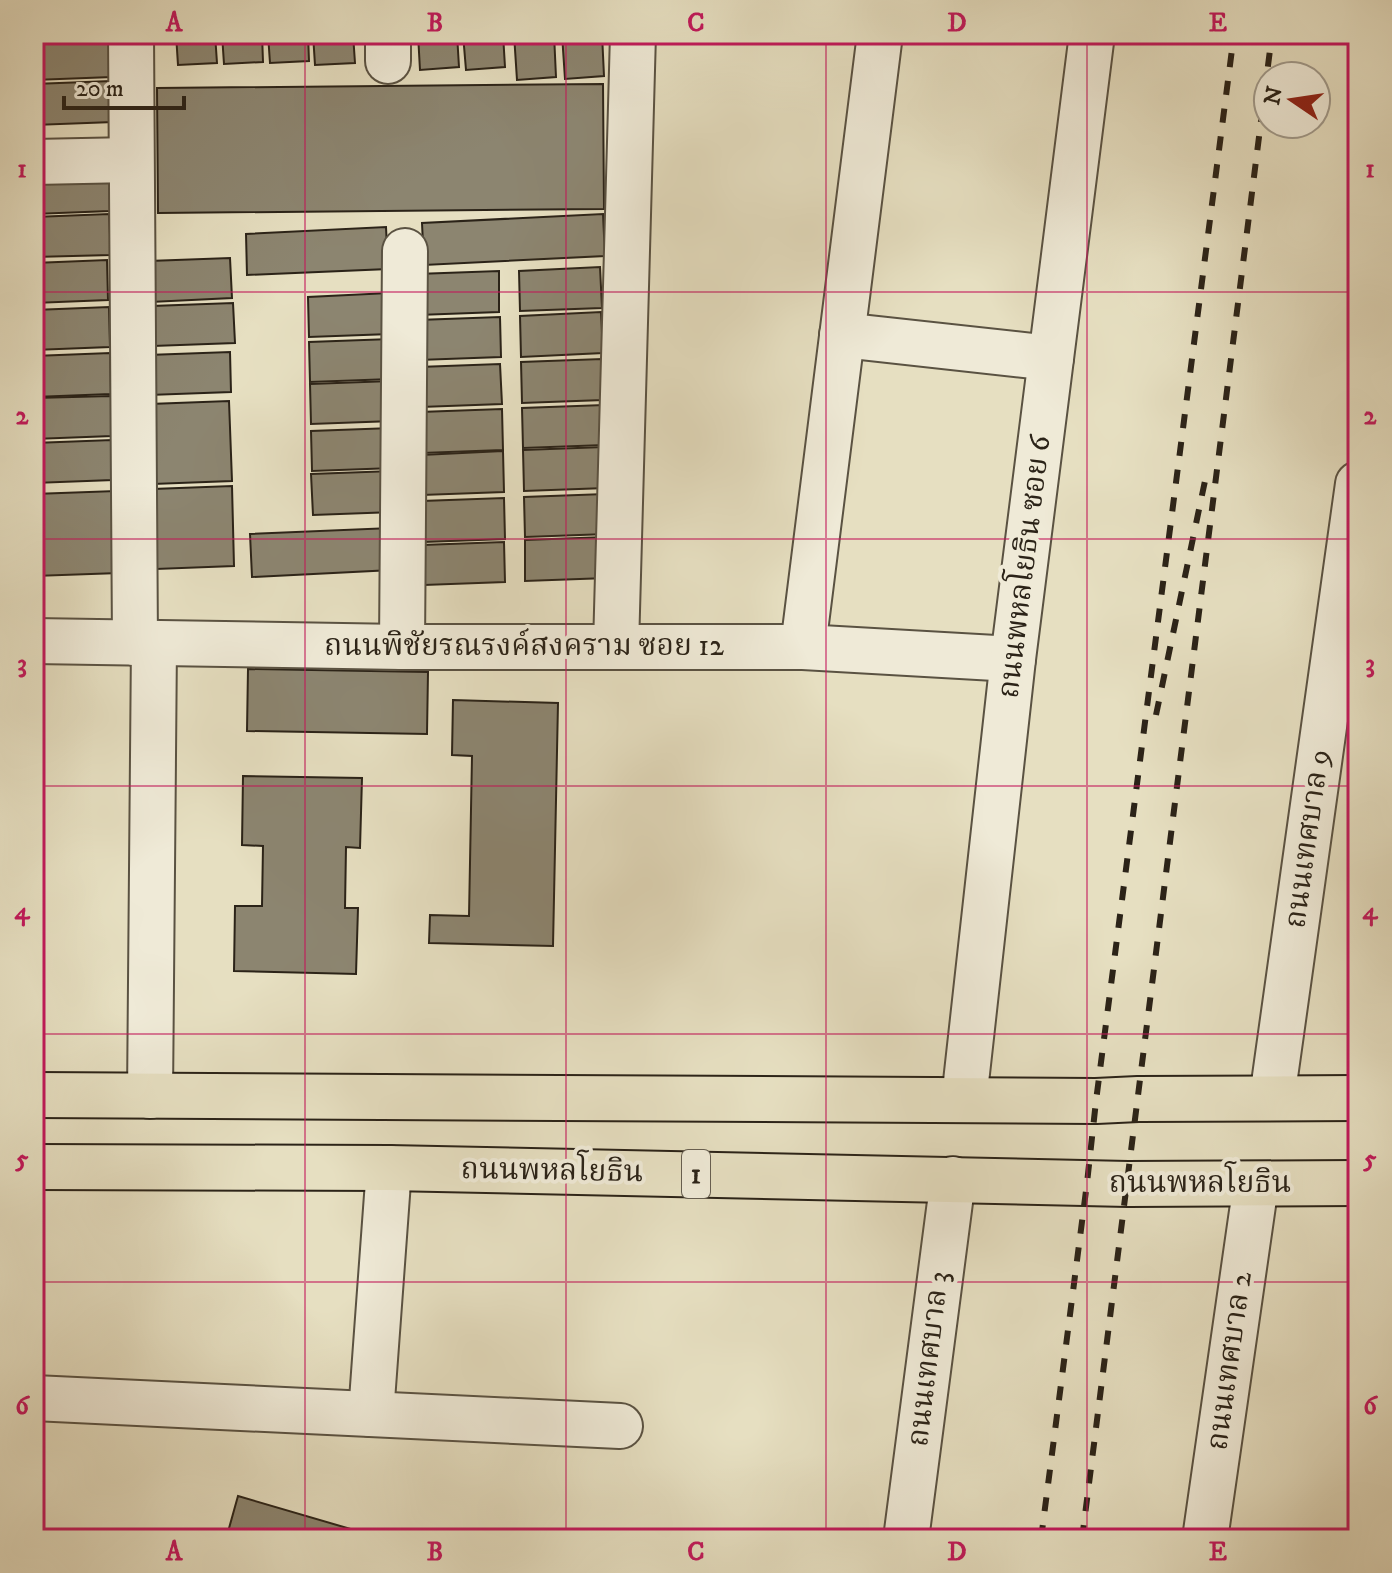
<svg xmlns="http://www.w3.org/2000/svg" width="1392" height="1573" font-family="'IM FELL DW Pica','Noto Serif Thai',serif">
	<rect width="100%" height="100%" fill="#e6dfc1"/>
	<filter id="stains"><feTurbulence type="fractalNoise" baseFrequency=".0025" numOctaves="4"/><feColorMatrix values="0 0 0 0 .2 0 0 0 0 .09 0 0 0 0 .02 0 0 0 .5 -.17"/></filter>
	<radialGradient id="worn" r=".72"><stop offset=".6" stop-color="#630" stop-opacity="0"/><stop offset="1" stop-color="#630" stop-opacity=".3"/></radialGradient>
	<g fill="#8c8570" stroke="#2b2318" stroke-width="2">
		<path d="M176 34H215L217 63 178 65Z"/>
		<path d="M222 34H262L263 62 224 64Z"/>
		<path d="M268 34H308L309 61 270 63Z"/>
		<path d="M313 34H353L355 63 315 65Z"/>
		<path d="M418 34H457L459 67 420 70Z"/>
		<path d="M463 34H503L505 67 466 70Z"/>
		<path d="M514 34H554L556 77 517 80Z"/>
		<path d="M562 34H602L604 76 565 79Z"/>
		<path d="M111 37 112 77 34 80V39Z"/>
		<path d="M111 81 113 122 34 125V84Z"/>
		<path d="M603 84 604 209 158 213 157 88Z"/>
		<path d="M109 171 110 211 34 214V174Z"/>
		<path d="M109 214 111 255 34 257V217Z"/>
		<path d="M603 214 605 256 424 265 422 223Z"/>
		<path d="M386 227 388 269 247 275 246 234Z"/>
		<path d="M230 258 232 298 151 302 149 261Z"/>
		<path d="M107 260 108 300 34 303V263Z"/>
		<path d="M600 267 602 308 520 311 519 271Z"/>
		<path d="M499 271V312L418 315 417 274Z"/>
		<path d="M389 293 390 334 309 337 308 297Z"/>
		<path d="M233 303 235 343 153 346 152 306Z"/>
		<path d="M109 307 110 347 34 350V310Z"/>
		<path d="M601 312 603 353 521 357 520 316Z"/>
		<path d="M500 317 501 357 419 360 418 320Z"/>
		<path d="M391 339 392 379 310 382 309 342Z"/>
		<path d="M230 352 231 392 149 395 148 355Z"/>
		<path d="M110 353 111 394 34 397V356Z"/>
		<path d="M602 359 603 400 522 403 521 362Z"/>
		<path d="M500 364 502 404 421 407 419 367Z"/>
		<path d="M391 381 393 421 311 424 310 384Z"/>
		<path d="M111 396 112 436 34 439V398Z"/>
		<path d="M229 401 232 481 153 484 150 404Z"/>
		<path d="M604 405 605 445 523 448 522 408Z"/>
		<path d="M502 409 503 450 422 453 420 412Z"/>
		<path d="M392 428 394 468 312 471 311 431Z"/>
		<path d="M112 440 113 480 34 483V443Z"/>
		<path d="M604 447 606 488 524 491 523 450Z"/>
		<path d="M503 451 504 492 422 495 421 455Z"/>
		<path d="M393 471 394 512 313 515 311 474Z"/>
		<path d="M232 486 234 566 156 569 153 489Z"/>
		<path d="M116 491 119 573 34 576V494Z"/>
		<path d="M605 494 607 534 525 537 524 497Z"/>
		<path d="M504 498 505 539 424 542 422 501Z"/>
		<path d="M391 528 392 570 252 577 250 534Z"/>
		<path d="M606 537 607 578 525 581V540Z"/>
		<path d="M504 542 505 582 424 585 422 545Z"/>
		<path d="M248 669 428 672 427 734 247 731Z"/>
		<path d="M453 700 558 703 553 946 429 943 430 915 469 916 472 756 452 755Z"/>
		<path d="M243 776 362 778 360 848 346 847 345 908H358L356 974 234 971 235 906H262L263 846 242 845Z"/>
		<path d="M238 1496 354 1530 352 1539H226Z"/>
	</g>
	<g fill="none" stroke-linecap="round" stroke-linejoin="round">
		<g stroke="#5a5242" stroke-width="48">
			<g id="minor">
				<path d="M131 34 135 643"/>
				<path d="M388 61V34"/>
				<path d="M34 162 131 160"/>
				<path d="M842 335 1051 358"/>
				<path d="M34 641 402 647H803L1013 659"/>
				<path d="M402 647 405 251"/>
				<path d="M616 647 633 34"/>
				<path d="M803 647 880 34"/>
				<path d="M150 1096 154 643"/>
				<path d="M1272 1098 1358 484"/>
				<path d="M964 1100 1013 659 1092 34"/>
				<path d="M34 1398 620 1426"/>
				<path d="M371 1414 389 1168"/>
				<path d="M906 1539 953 1179"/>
				<path d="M1205 1539 1256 1184"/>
			</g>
		</g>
		<g stroke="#2b2318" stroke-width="48">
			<g id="major">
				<path d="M34 1095 1096 1101 1138 1099 1358 1098"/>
				<path d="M34 1167 389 1168 1128 1184 1358 1183"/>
			</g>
		</g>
		<use href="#minor" stroke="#efead7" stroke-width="44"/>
		<use href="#major" stroke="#e6dfc1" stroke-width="44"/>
		<g stroke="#2b2318" stroke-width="6" stroke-dasharray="14 14" stroke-linecap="butt">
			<path d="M1156 715 1206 476"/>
			<path d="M1041 1539 1087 1183 1096 1101 1234 34"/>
			<path d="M1082 1539 1272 34"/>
		</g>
	</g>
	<path fill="none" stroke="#c2185b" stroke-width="2" stroke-opacity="0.55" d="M305 34V1539M566 34V1539M826 34V1539M1087 34V1539M34 292H1358M34 539H1358M34 786H1358M34 1034H1358M34 1282H1358"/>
	<g text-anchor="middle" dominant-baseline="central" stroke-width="8" stroke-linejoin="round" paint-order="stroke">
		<rect fill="#efead7" stroke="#665f51" stroke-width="2" x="682" y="1150" width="28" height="48" rx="6"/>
		<g font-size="28" font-weight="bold" fill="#2b2318">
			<text x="696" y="1174">1</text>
		</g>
		<g font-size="30" fill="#2b2318" stroke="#efead7">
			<text transform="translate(1025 567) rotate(-83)">ถนนพหลโยธิน ซอย 6</text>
			<text x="524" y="646">ถนนพิชัยรณรงค์สงคราม ซอย 12</text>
			<text transform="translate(1308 839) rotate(-82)">ถนนเทศบาล 9</text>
			<text transform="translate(552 1171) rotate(1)">ถนนพหลโยธิน</text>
			<text x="1200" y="1183">ถนนพหลโยธิน</text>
			<text transform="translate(929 1359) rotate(-83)">ถนนเทศบาล 3</text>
			<text transform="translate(1230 1361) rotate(-82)">ถนนเทศบาล 2</text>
		</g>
	</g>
	<rect width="1392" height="1573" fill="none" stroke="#e6dfc1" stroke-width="88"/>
	<g transform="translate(1292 100) rotate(283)"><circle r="38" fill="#efead7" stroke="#a19a8b" stroke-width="2"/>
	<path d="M0-6L14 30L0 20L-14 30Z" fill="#8f2418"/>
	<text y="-12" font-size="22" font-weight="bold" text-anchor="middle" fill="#2b2318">N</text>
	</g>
	<path d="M64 96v12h120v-12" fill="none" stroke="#2b2318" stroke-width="4"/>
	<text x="76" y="96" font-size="24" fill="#2b2318" stroke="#efead7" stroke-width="6" paint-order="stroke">20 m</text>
	<rect x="44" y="44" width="1304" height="1485" fill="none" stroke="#c2185b" stroke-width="3"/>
	<g font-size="26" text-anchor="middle" font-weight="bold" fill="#c2185b">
		<text x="174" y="31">A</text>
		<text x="435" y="31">B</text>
		<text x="696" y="31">C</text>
		<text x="957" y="31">D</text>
		<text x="1218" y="31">E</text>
		<text x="22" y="177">1</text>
		<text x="1370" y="177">1</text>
		<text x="22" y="424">2</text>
		<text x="1370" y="424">2</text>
		<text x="22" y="672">3</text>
		<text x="1370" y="672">3</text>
		<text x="22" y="919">4</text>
		<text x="1370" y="919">4</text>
		<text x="22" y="1167">5</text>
		<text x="1370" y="1167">5</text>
		<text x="22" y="1414">6</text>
		<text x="1370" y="1414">6</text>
		<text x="174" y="1560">A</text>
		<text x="435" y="1560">B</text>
		<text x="696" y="1560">C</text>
		<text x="957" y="1560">D</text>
		<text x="1218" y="1560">E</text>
	</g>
	<rect width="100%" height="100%" filter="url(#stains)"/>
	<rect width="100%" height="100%" fill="url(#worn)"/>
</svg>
